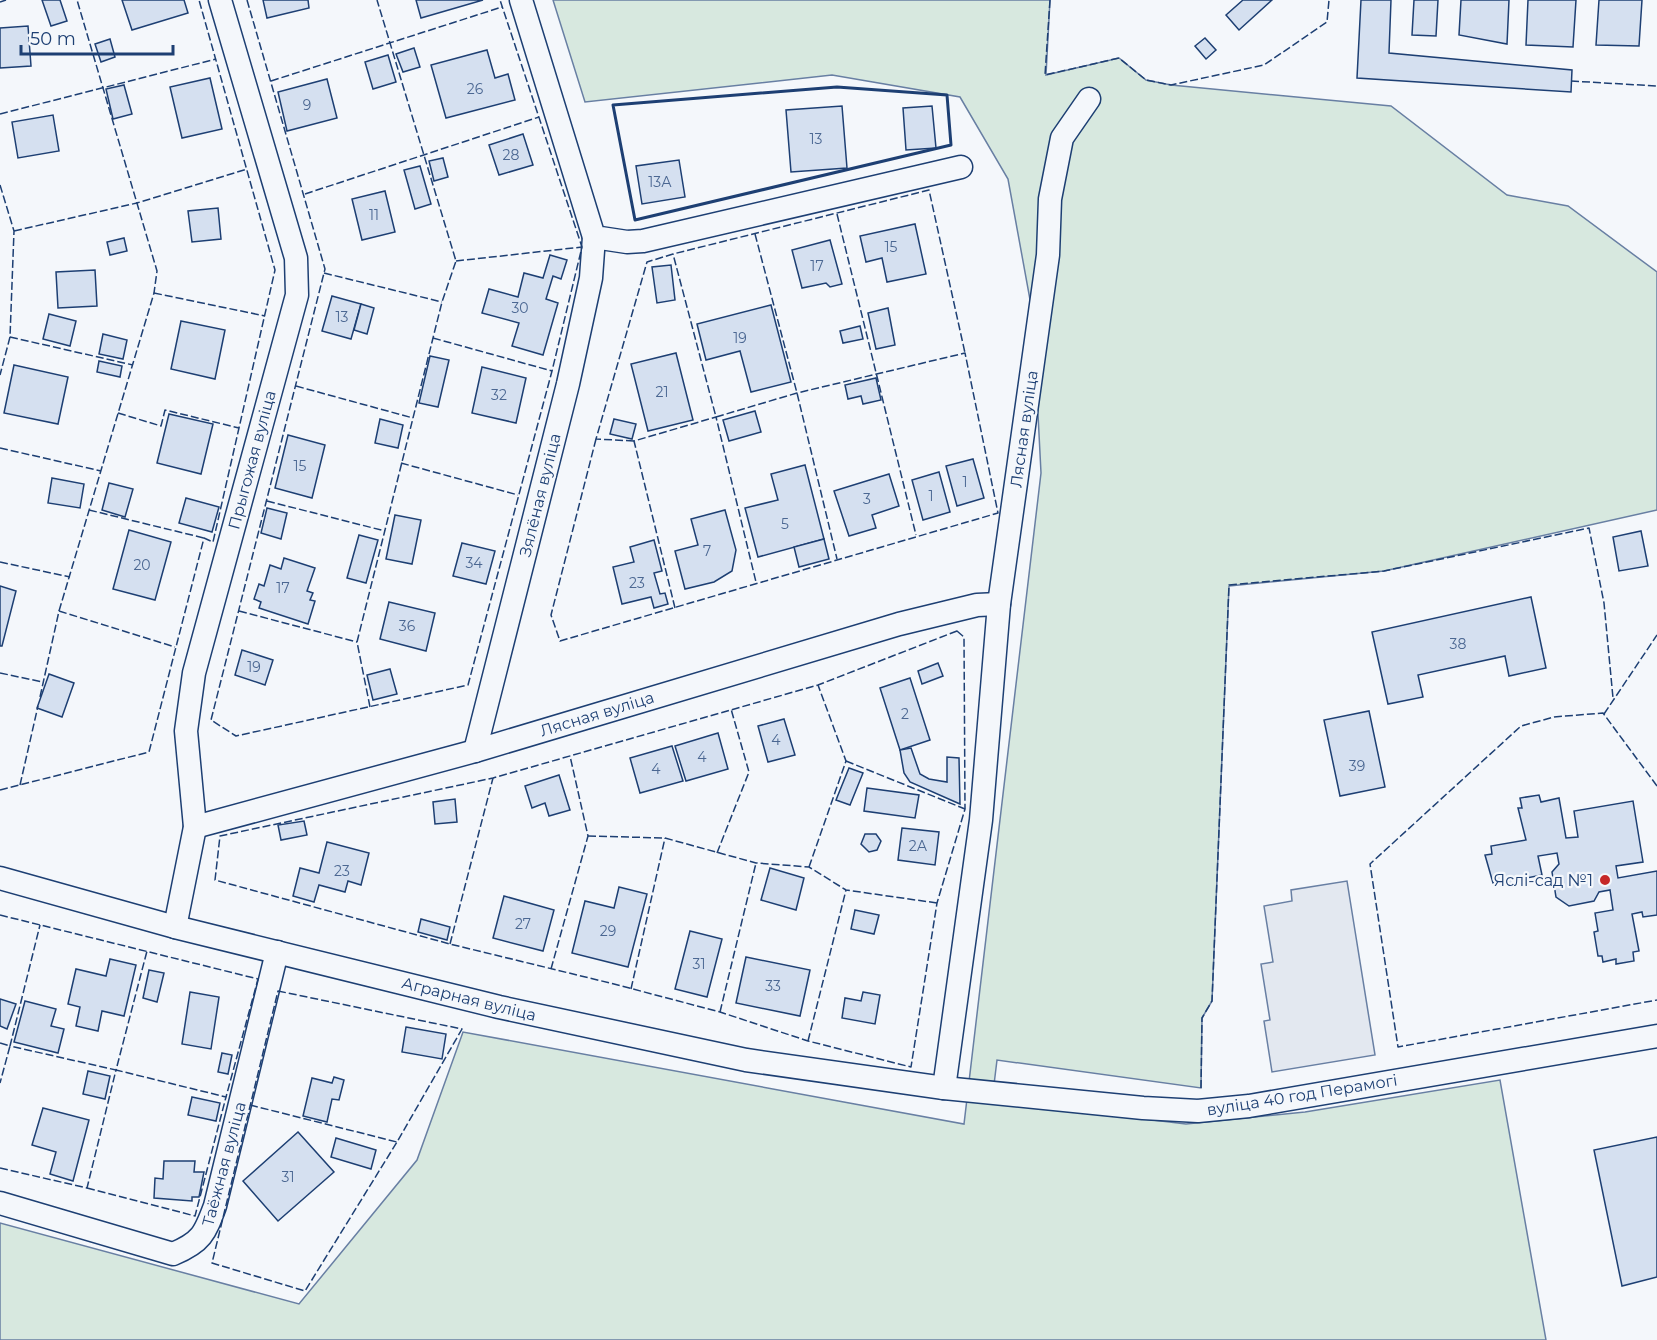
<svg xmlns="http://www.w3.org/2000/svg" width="1657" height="1340" font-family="Montserrat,sans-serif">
	<rect width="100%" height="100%" fill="#f4f7fb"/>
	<path fill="#d7e8df" stroke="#687fa3" stroke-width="1.5" d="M553 0H1050L1046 75 1119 58 1146 80 1171 85 1391 106 1507 195 1568 206 1657 272V510L1384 571 1229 586 1212 1001 1202 1018 1201 1088 997 1060 992 1101 1186 1124 1305 1112 1500 1080 1546 1340H0V1223L299 1304 417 1160 463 1032 964 1124 1041 473 1033 316 1008 179 960 97 832 75 585 102Z"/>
	<path fill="#e3e8f0" stroke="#687fa3" stroke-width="1.5" d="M1347 881 1375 1055 1272 1072 1264 1021 1270 1020 1261 964 1273 962 1264 906 1292 901 1291 890Z"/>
	<g fill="#d5e0f0" stroke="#1d3f73" stroke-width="1.5">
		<path d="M42 0H60L67 21 51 26Z"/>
		<path d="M122 0H184L188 13 132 30Z"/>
		<path d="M263 0H308L309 8 267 18Z"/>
		<path d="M416 0H483L421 18Z"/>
		<path d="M1243 0H1272L1239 30 1226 15Z"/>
		<path d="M1361 0H1391L1389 53 1572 70 1571 92 1357 78Z"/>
		<path d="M1414 0H1438L1436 36 1412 35Z"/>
		<path d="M1461 0H1509L1507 44 1459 35Z"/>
		<path d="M1528 0H1576L1573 47 1526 45Z"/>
		<path d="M1599 0H1642L1639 46 1596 45Z"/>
		<path d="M28 26 31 66 0 68V28Z"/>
		<path d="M1205 38 1216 50 1206 59 1195 46Z"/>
		<path d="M110 39 115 57 101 62 95 44Z"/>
		<path d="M414 48 420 67 403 72 396 54Z"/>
		<path d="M487 50 495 78 508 74 515 100 446 118 431 65Z"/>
		<path d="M388 55 396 82 373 89 365 62Z"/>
		<path d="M210 78 222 129 182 138 170 87Z"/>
		<path d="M327 79 337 118 287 131 278 92Z"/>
		<path d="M124 85 132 114 113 119 106 89Z"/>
		<path d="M842 106 847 168 791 172 786 110Z"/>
		<path d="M932 106 936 148 906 150 903 108Z"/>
		<path d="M53 115 59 151 18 158 12 122Z"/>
		<path d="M523 134 533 165 499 175 489 145Z"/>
		<path d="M443 158 448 177 434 181 429 161Z"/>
		<path d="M679 160 685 197 642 204 636 166Z"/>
		<path d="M420 166 431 204 415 209 404 170Z"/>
		<path d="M385 191 395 232 362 240 352 199Z"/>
		<path d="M218 208 221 239 192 242 188 211Z"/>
		<path d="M915 224 926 274 887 282 882 258 866 262 860 236Z"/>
		<path d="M124 238 127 251 110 255 107 242Z"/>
		<path d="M830 240 842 284 830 287 826 283 802 288 792 250Z"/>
		<path d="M550 255 567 260 561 279 553 276 546 299 558 303 543 355 512 346 519 323 482 313 489 289 518 297 524 273 543 278Z"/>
		<path d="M671 265 675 300 657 303 652 267Z"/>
		<path d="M95 270 97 306 58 308 56 272Z"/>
		<path d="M332 296 361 304 351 339 322 331Z"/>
		<path d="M361 304 374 308 367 334 354 330Z"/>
		<path d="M771 305 791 382 751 392 740 351 706 360 697 324Z"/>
		<path d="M888 308 895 345 876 349 868 313Z"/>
		<path d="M49 314 76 321 70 346 43 339Z"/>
		<path d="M181 321 225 330 215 379 171 369Z"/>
		<path d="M860 326 863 339 843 343 840 331Z"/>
		<path d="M103 334 127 340 123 359 99 354Z"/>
		<path d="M676 353 693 420 648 431 631 364Z"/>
		<path d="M430 356 449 360 438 407 419 403Z"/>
		<path d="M99 361 122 366 120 377 97 372Z"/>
		<path d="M14 365 68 377 58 424 4 413Z"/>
		<path d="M482 367 526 378 516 423 472 413Z"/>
		<path d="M876 378 881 400 863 404 861 396 848 399 845 385Z"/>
		<path d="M755 411 761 432 729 441 723 420Z"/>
		<path d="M169 414 213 424 201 474 157 463Z"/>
		<path d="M380 419 403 425 398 448 375 443Z"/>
		<path d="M614 419 636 424 632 439 610 434Z"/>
		<path d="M288 435 325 445 312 498 275 488Z"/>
		<path d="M973 459 984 498 957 506 946 466Z"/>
		<path d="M805 465 824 539 758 557 745 508 778 500 771 474Z"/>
		<path d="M939 472 950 512 923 520 912 480Z"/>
		<path d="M889 474 899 506 872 515 876 528 849 536 834 491Z"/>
		<path d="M52 478 84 484 80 508 48 503Z"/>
		<path d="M109 483 133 489 125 517 102 510Z"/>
		<path d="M186 498 219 507 212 532 179 523Z"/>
		<path d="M267 508 287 513 281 539 261 533Z"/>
		<path d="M725 510 736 550 732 571 714 582 685 589 675 551 698 545 691 519Z"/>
		<path d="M395 515 421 520 412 564 386 559Z"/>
		<path d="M129 530 171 542 155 600 113 589Z"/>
		<path d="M1641 531 1648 566 1619 571 1613 537Z"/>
		<path d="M359 535 378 540 366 583 347 578Z"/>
		<path d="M824 539 829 559 799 567 794 547Z"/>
		<path d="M654 540 662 571 654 573 660 594 665 593 668 604 654 608 651 597 622 604 613 567 634 562 630 547Z"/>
		<path d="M462 543 495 551 486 584 453 576Z"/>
		<path d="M284 558 315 568 307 591 313 593 310 600 315 601 308 624 259 608 261 602 254 599 259 584 264 586 270 565 281 569Z"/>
		<path d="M0 586 16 591 2 646H0Z"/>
		<path d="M1531 597 1546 668 1509 676 1505 656 1418 675 1423 697 1388 704 1372 632Z"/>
		<path d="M389 602 435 613 426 651 380 639Z"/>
		<path d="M242 650 273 660 265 685 235 675Z"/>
		<path d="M938 663 943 676 922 684 918 671Z"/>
		<path d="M390 669 397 694 373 700 367 675Z"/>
		<path d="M49 674 74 683 62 717 37 708Z"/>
		<path d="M910 678 930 740 900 750 880 688Z"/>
		<path d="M1369 711 1385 787 1340 796 1324 720Z"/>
		<path d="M784 719 795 755 768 762 758 726Z"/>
		<path d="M718 733 728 769 686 781 675 746Z"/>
		<path d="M672 746 683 781 640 793 630 758Z"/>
		<path d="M911 748 920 774 929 779 947 782V757L959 758 960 804 910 782 904 773 900 750Z"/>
		<path d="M849 768 863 773 850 805 836 800Z"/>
		<path d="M559 775 570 810 549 816 545 803 532 808 525 786Z"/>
		<path d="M867 788 919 795 915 818 864 811Z"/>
		<path d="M1539 795 1541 802 1559 798 1566 838 1578 837 1574 811 1633 801 1643 862 1616 866 1618 878 1657 871V915L1643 917 1642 912 1632 914 1639 951 1633 952 1634 961 1616 964V959L1603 962 1602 956H1598L1594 932 1598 931 1595 913 1613 910 1610 890 1599 892 1594 901 1569 906 1556 897 1552 872 1559 864 1557 853 1538 856 1542 875 1522 879 1523 882 1501 886 1500 882 1493 883 1485 855 1492 854 1491 846 1526 840 1518 808H1522L1520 798Z"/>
		<path d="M455 799 457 822 435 824 433 802Z"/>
		<path d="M304 821 307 835 281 840 278 825Z"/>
		<path d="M902 828 939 832 935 865 898 860Z"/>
		<path d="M865 834H876L881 841 877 850 869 852 861 844Z"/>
		<path d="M327 842 369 853 361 885 348 881 345 892 319 885 314 902 293 896 300 868 319 873Z"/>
		<path d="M770 868 804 878 796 910 761 900Z"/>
		<path d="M619 887 647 894 628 967 572 953 585 901 614 908Z"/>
		<path d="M504 896 554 910 543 951 493 938Z"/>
		<path d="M855 910 879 915 874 934 851 929Z"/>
		<path d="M421 919 450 927 447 940 418 932Z"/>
		<path d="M690 931 722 939 707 997 675 989Z"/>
		<path d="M746 957 810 970 800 1016 736 1003Z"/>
		<path d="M110 959 136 965 124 1016 102 1011 98 1031 76 1026 80 1007 68 1004 76 969 106 976Z"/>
		<path d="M149 970 164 973 157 1002 143 998Z"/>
		<path d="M190 992 219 997 211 1049 182 1044Z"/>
		<path d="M863 992 880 995 875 1024 842 1018 845 998 861 1001Z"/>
		<path d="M0 999 16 1004 7 1029 0 1026Z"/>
		<path d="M25 1001 56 1009 51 1026 64 1029 58 1053 14 1042Z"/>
		<path d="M406 1027 446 1034 442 1059 402 1052Z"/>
		<path d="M222 1053 232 1055 228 1074 218 1072Z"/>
		<path d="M88 1071 110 1076 105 1099 83 1094Z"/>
		<path d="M334 1077 344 1080 339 1100 332 1099 327 1122 303 1116 312 1078 332 1083Z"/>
		<path d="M192 1097 220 1103 216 1121 188 1115Z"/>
		<path d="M43 1108 89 1120 73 1181 50 1174 56 1152 32 1145Z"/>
		<path d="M298 1132 334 1172 278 1221 243 1181Z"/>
		<path d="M1657 1137V1277L1622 1286 1594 1150Z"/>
		<path d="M336 1138 376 1150 371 1169 331 1157Z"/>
		<path d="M164 1161H195L194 1172H204L199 1197H192V1201L154 1198 155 1178 163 1179Z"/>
	</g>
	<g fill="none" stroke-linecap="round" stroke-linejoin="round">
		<g stroke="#1d3f73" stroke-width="25">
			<g id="minor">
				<path d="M521 0 594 237 627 242 643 241 961 167"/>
				<path d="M475 751 568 384 591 278 594 237"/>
				<path d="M195 827 475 751 899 624 977 605 999 604"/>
				<path d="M0 878 175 927 499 1007 746 1060 944 1088 1143 1108 1198 1111 1249 1106 1657 1036"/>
				<path d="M175 927 195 827 186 731 194 673 297 295 296 258 220 0"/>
				<path d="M944 1088 981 820 999 604 1048 255 1050 199 1062 138 1089 99"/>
				<path d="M0 1203 173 1254C202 1242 205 1233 215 1206L277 952"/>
			</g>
		</g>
		<use href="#minor" stroke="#f4f7fb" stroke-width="22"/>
		<g stroke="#1d3f73" stroke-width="1.5" stroke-dasharray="8 3" stroke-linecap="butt">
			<path d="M247 0 325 269 211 720 236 736 468 685 552 371 582 247 500 0"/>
			<path d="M1050 0 1045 75 1119 58 1146 80 1171 85 1264 65 1327 22 1329 0"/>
			<path d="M0 2 6 0"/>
			<path d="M271 81 502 7"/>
			<path d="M1571 81 1657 86"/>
			<path d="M0 114 216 59"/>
			<path d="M0 185 14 231 10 337 0 375"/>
			<path d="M305 194 539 117"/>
			<path d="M837 214 916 535"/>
			<path d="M14 231 137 203 247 169"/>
			<path d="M755 234 797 393 837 559"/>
			<path d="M456 261 582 247"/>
			<path d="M324 273 442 302"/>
			<path d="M154 293 265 316"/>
			<path d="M10 337 133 365"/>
			<path d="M433 338 552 371"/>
			<path d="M296 386 413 418"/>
			<path d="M118 413 161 426 165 410 239 428"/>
			<path d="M596 439 551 615 560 641 998 513 965 353 797 393 716 417 673 254"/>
			<path d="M634 441 596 439 647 262 673 254 929 190 965 353"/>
			<path d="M0 448 101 471"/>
			<path d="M401 463 518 495"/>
			<path d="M267 501 385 531"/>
			<path d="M89 510 204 538"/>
			<path d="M0 562 70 577"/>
			<path d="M675 608 634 441 716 417 756 582"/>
			<path d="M59 611 154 293 157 271 77 0"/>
			<path d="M239 611 357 642"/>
			<path d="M957 631 964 637 965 809 937 903 911 1067 808 1041 720 1012 614 984 450 944 215 880 220 836 493 778 818 685Z"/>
			<path d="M0 673 43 682"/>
			<path d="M40 697 59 611 175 647"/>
			<path d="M370 707 357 642 442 302 456 261 377 0"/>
			<path d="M1604 714 1657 635"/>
			<path d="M846 761 965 809"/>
			<path d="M20 785 38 706"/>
			<path d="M1657 786 1603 713 1554 717 1521 726 1370 864 1398 1047 1657 1000"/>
			<path d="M0 790 149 752 204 538 213 542 275 270 199 0"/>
			<path d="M588 836 665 838 756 863 809 867 846 890 937 903"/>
			<path d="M717 853 749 772 731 709"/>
			<path d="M809 867 846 761 818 685"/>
			<path d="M0 915 258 979 226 1097"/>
			<path d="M450 944 493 778"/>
			<path d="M551 969 588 836 570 756"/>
			<path d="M631 989 665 838"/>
			<path d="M278 991 462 1029 397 1142 305 1291 212 1263Z"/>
			<path d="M720 1012 756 863"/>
			<path d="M808 1041 846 890"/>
			<path d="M0 1043 10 1046 0 1083"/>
			<path d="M1201 1088 1202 1018 1212 1001 1229 585 1384 571 1589 528 1604 603 1613 698"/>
			<path d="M250 1105 397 1142"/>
			<path d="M0 1168 87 1188 116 1070 10 1046 40 925"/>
			<path d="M87 1188 195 1216 226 1097 116 1070 147 951"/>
		</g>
		<path stroke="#1d3f73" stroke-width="3" d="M837 87 947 95 951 145 635 220 613 105Z"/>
	</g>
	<circle fill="#c62828" stroke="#f4f7fb" stroke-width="2" cx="1605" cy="880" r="6"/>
	<g text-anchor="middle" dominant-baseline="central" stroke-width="4.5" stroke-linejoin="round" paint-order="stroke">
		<g font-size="14" fill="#4b6792">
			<text x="475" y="89">26</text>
			<text x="307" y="105">9</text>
			<text x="816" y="139">13</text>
			<text x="511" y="155">28</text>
			<text x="660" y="182">13А</text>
			<text x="374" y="215">11</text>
			<text x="891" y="247">15</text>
			<text x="817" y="266">17</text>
			<text x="520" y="308">30</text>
			<text x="342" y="317">13</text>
			<text x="740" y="338">19</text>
			<text x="662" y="392">21</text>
			<text x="499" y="395">32</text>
			<text x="300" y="466">15</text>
			<text x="965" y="482">1</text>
			<text x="931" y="496">1</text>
			<text x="867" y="499">3</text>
			<text x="785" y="524">5</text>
			<text x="707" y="551">7</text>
			<text x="474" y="563">34</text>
			<text x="142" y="565">20</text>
			<text x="637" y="583">23</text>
			<text x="283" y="588">17</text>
			<text x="407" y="626">36</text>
			<text x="1458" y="644">38</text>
			<text x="254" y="667">19</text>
			<text x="905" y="714">2</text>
			<text x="776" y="740">4</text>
			<text x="702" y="757">4</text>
			<text x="1357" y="766">39</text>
			<text x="656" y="769">4</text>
			<text x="918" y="846">2А</text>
			<text x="342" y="871">23</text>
			<text x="523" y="924">27</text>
			<text x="608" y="931">29</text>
			<text x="699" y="964">31</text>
			<text x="773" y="986">33</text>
			<text x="288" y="1177">31</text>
		</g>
		<g font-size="16" fill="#1d3f73" stroke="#f4f7fb">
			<text transform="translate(1024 429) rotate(-82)">Лясная вуліца</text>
			<text transform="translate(252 460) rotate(-75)">Прыгожая вуліца</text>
			<text transform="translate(540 495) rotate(-76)">Зялёная вуліца</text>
			<text transform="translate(597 714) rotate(-17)">Лясная вуліца</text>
			<text transform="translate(469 999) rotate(14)">Аграрная вуліца</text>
			<text transform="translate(1302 1095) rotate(-9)">вуліца 40 год Перамогі</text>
			<text transform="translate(224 1164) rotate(-75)">Таёжная вуліца</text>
		</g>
		<g font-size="16" fill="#1d3f73" stroke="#f4f7fb" text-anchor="end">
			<text x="1593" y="880">Яслі-сад №1</text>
		</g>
	</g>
	<path d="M21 45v9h152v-9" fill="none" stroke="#1d3f73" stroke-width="3"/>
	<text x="30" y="45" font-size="18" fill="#1d3f73" stroke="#f4f7fb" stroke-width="4.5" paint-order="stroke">50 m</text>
</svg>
